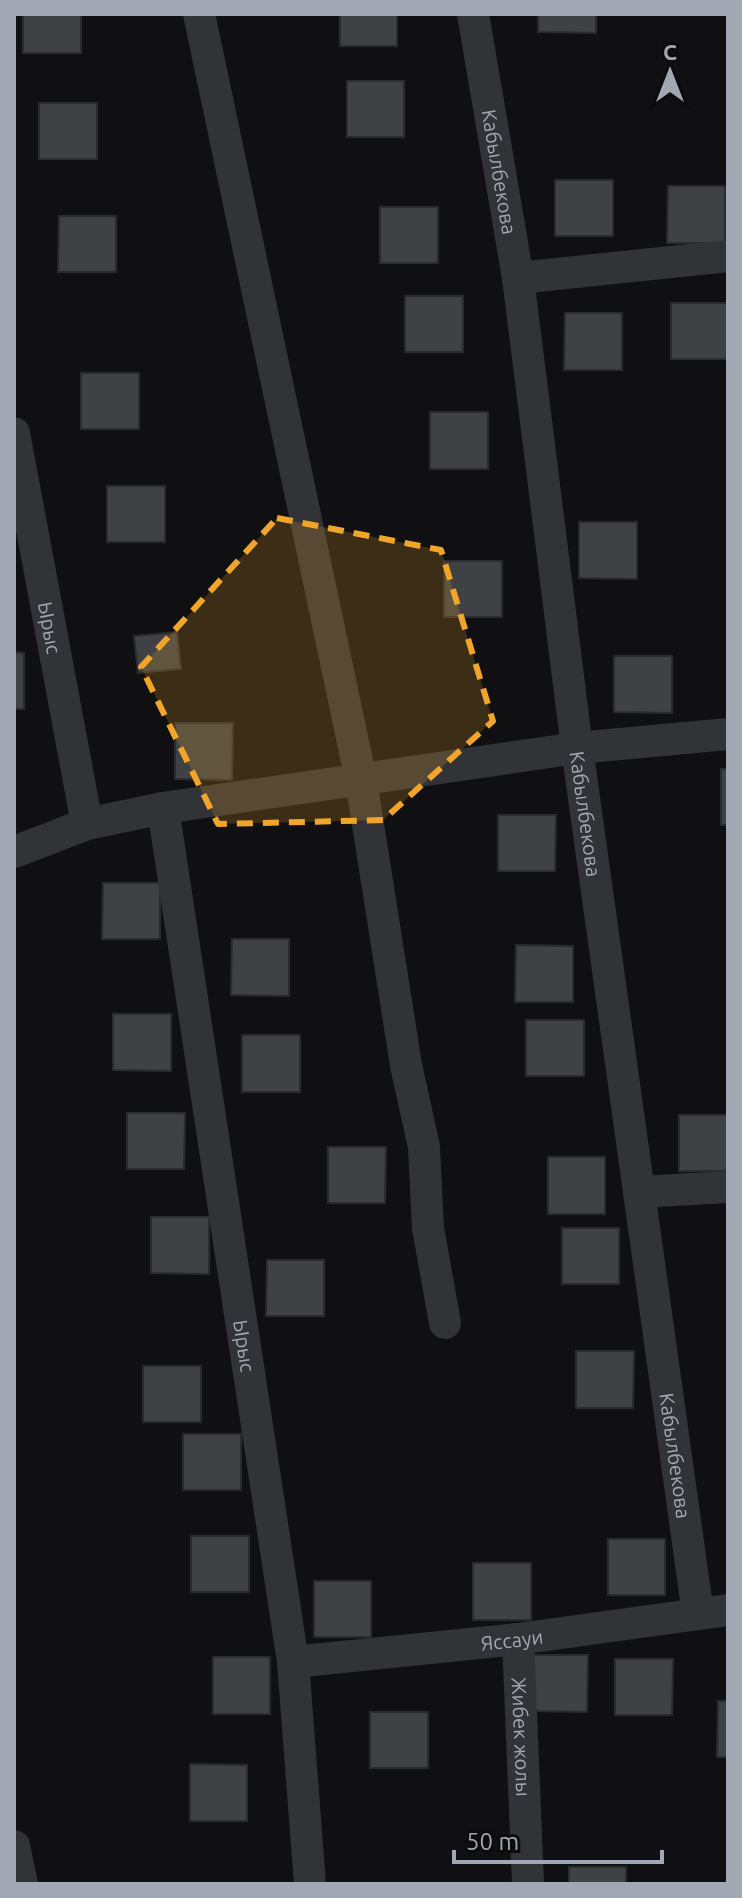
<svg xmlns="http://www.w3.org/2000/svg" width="742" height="1898" font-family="Ubuntu,sans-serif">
	<rect width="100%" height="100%" fill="#101012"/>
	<g fill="#3f4145" stroke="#2a2b2e" stroke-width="2">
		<rect x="23" y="14" width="58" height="39"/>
		<rect x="340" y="14" width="57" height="32"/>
		<path d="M538 14H596V33L538 32Z"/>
		<rect x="347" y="81" width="57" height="56"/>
		<rect x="39" y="103" width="58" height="56"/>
		<rect x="555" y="180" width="58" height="56"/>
		<path d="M668 186H725V243H667Z"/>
		<rect x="380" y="207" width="58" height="56"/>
		<path d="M59 216H116V272H58Z"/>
		<rect x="405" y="296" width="58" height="56"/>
		<rect x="671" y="303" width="57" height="56"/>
		<path d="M565 313H622V370H564Z"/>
		<rect x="81" y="373" width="58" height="56"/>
		<rect x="430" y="412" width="58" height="57"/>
		<rect x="107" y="486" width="58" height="56"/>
		<path d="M579 522H637V579L579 578Z"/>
		<rect x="444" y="561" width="58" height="56"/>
		<path d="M177 632 181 669 138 673 134 636Z"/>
		<path d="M14 652 24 653V709H14Z"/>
		<path d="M614 656H672V713L614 712Z"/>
		<path d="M175 723H233L232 780 175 779Z"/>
		<rect x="721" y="769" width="7" height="56"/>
		<path d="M498 815H556L555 871H498Z"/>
		<path d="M103 883H160V939H102Z"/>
		<path d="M232 939H289V996L231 995Z"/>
		<path d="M516 945 573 946V1002H515Z"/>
		<path d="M113 1014H171V1071L113 1070Z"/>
		<rect x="526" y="1020" width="58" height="56"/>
		<rect x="242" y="1035" width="58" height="57"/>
		<path d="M127 1113H185L184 1169H127Z"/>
		<rect x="679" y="1115" width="49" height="56"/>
		<path d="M328 1147H386L385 1203H328Z"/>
		<rect x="548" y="1157" width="57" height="57"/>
		<path d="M151 1217H209V1274L151 1273Z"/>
		<rect x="562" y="1228" width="57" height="56"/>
		<path d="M267 1260H324V1316H266Z"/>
		<path d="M576 1351H634L633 1408H576Z"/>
		<rect x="143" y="1366" width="58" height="56"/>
		<rect x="183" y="1434" width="58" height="56"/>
		<rect x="191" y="1536" width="58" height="56"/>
		<rect x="608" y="1539" width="57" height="56"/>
		<rect x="473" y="1563" width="58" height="57"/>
		<rect x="314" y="1581" width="57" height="56"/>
		<path d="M530 1655H588L587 1712 530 1711Z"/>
		<rect x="213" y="1657" width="57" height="57"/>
		<path d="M615 1659H673L672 1715H615Z"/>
		<path d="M718 1701H728V1757H717Z"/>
		<rect x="370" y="1712" width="58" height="56"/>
		<path d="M190 1764 247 1765V1821H190Z"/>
		<rect x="569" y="1867" width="57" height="17"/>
	</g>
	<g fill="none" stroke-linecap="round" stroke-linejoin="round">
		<g stroke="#313337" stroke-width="32">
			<path d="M199 14 361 780 406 1065 424 1147 428 1228 445 1323"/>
			<path id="s1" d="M473 14 518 278 577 748 698 1614"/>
			<path d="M518 278 728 256"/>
			<path id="s2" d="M14 433 87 824"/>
			<path id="s3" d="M163 808 293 1662 310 1884"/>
			<path d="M14 852 87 824 163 808 577 748 728 734"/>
			<path d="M639 1192 728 1187"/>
			<path id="s4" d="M518 1639 528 1884"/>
			<path id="s5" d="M293 1662 518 1639 728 1610"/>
			<path d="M14 1846 22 1884"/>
		</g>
	</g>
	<path fill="#f1a629" fill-opacity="0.2" stroke="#f1a629" stroke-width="6" stroke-dasharray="16 10" stroke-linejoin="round" d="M277 518 441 550 493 721 383 820 218 824 141 667Z"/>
	<g text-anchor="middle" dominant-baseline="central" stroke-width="8" stroke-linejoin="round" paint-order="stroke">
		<g font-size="20" fill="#a2a8b3" stroke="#0c0c0d">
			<text stroke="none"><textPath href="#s1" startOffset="160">Кабылбекова</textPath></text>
			<text stroke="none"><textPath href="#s2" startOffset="198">Ырыс</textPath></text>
			<text stroke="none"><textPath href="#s1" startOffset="808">Кабылбекова</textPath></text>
			<text stroke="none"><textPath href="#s3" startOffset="544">Ырыс</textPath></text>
			<text stroke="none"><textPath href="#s1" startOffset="1456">Кабылбекова</textPath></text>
			<text stroke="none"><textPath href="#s5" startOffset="220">Яссауи</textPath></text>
			<text stroke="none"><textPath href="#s4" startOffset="98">Жибек жолы</textPath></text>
		</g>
	</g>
	<rect width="742" height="1898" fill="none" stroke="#a2a8b3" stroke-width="32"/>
	<g transform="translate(670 72)" stroke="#0c0c0d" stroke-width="6" paint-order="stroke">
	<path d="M0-6L14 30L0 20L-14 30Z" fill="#a2a8b3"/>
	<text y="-12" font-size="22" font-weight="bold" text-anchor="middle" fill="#a2a8b3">С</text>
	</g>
	<path d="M454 1850v12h208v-12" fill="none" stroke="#a2a8b3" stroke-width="4"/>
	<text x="466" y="1850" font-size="24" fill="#a2a8b3" stroke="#0c0c0d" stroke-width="6" paint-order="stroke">50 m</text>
</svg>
